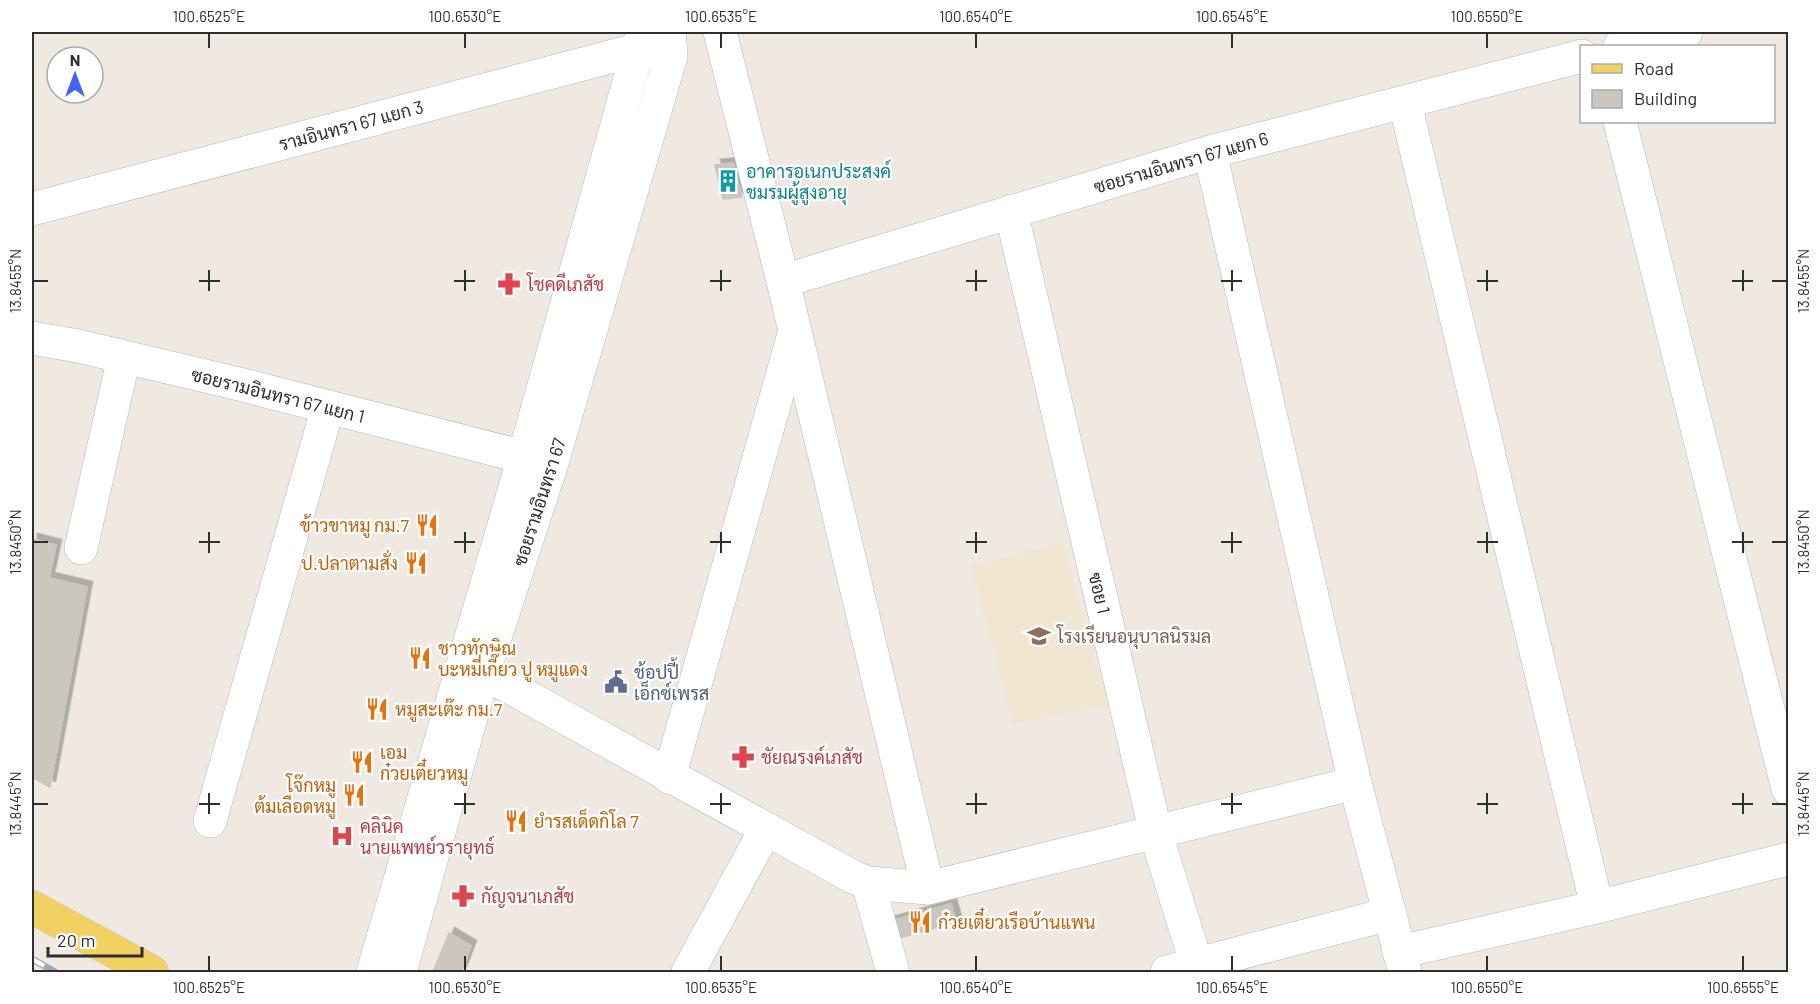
<svg xmlns="http://www.w3.org/2000/svg" width="1820" height="1004" font-family="Barlow,Sarabun,sans-serif">
	<defs>
		<filter id="shadow"><feDropShadow dx="5.5" dy="-5.5" stdDeviation="0" flood-color="#0004"/></filter>
	</defs>
	<rect width="100%" height="100%" fill="#efe9e1"/>
	<path fill="#f0e6d1" d="M1064 542 1107 706 1013 724 971 566Z"/>
	<g fill="#cbc7bf" stroke="#cbc5ba" stroke-width="1.5" filter="url(#shadow)">
		<path d="M733 163 742 197 723 199 715 165Z"/>
		<path d="M32 539 56 545 49 578 87 587 50 787 32 777Z"/>
		<path d="M951 904 956 922 889 941 884 923Z"/>
		<path d="M449 933 471 946 461 972H433Z"/>
	</g>
	<g fill="none" stroke-linecap="round" stroke-linejoin="round">
		<g stroke="#b4b7c1" stroke-width="34">
			<g id="minor">
				<path d="M720 32 783 281 928 888"/>
				<path d="M1620 46 1686 32"/>
				<path d="M1405 103 1597 907"/>
				<path d="M1620 122 1788 789"/>
				<path d="M1210 152 1355 783 1405 972"/>
				<path d="M32 209 640 49 658 53"/>
				<path d="M1011 211 1156 834 1199 972"/>
				<path d="M783 281 1210 152 1582 56"/>
				<path d="M32 338 78 346 235 383 524 457"/>
				<path d="M81 548 124 357"/>
				<path d="M465 667 506 685 853 877 868 883 928 888 1355 783"/>
				<path d="M669 777 794 334"/>
				<path d="M210 821 328 407"/>
				<path d="M868 883 893 972"/>
				<path d="M1399 952 1597 907 1788 859"/>
				<path d="M373 972 524 457 643 32"/>
				<path d="M400 972 483 674 551 466 671 56 669 32"/>
				<path d="M688 972 766 829"/>
				<path d="M1167 972 1389 914"/>
			</g>
		</g>
		<g stroke="#c9c9c9" stroke-width="34">
			<path id="primary" d="M32 907 152 972"/>
		</g>
		<use href="#minor" stroke="#fff" stroke-width="33"/>
		<use href="#primary" stroke="#f2d163" stroke-width="33"/>
		<g stroke="#a3a6b8" stroke-width="7">
			<path id="rail" d="M32 959 55 972"/>
		</g>
		<use href="#rail" stroke="#fff" stroke-width="4.5" stroke-dasharray="14" stroke-linecap="butt"/>
	</g>
	<path fill="none" stroke="#2e2e2e" stroke-width="2" d="M209 33V48M465 33V48M721 33V48M976 33V48M1232 33V48M1487 33V48M209 270V291M465 270V291M721 270V291M976 270V291M1232 270V291M1487 270V291M1743 270V291M33 281H48M199 281H220M454 281H475M710 281H731M966 281H987M1221 281H1242M1477 281H1498M1732 281H1753M1772 281H1787M209 532V553M465 532V553M721 532V553M976 532V553M1232 532V553M1487 532V553M1743 532V553M33 542H48M199 542H220M454 542H475M710 542H731M966 542H987M1221 542H1242M1477 542H1498M1732 542H1753M1772 542H1787M209 793V814M465 793V814M721 793V814M976 793V814M1232 793V814M1487 793V814M1743 793V814M33 804H48M199 804H220M454 804H475M710 804H731M966 804H987M1221 804H1242M1477 804H1498M1732 804H1753M1772 804H1787M209 956V971M465 956V971M721 956V971M976 956V971M1232 956V971M1487 956V971M1743 956V971"/>
	<defs>
		<g id="building-bare" transform="scale(1.8)"><path d="M-4-6H4V6H1V3H-1V6H-4ZM-2.5-4.3h1.7v1.8h-1.7ZM.8-4.3h1.7v1.8H.8ZM-2.5-1h1.7V.8h-1.7ZM.8-1h1.7V.8H.8Z" fill="#0f9aa8" stroke="#fff" stroke-width="2.5" paint-order="stroke"/></g>
		<g id="pharmacy-bare" transform="scale(1.8)"><path d="M-2-6h4v4h4v4h-4v4h-4v-4h-4v-4h4Z" fill="#e0444e" stroke="#fff" stroke-width="2.5" paint-order="stroke"/></g>
		<g id="restaurant-bare" transform="scale(1.8)"><path d="M-5-6h1v4h1v-4h1v4h1v-4h1v5L-1.5 .5V6h-2V.5L-5-1ZM5-6V6H3V1.5H1.5Q1.5-4 5-6Z" fill="#e8710a" stroke="#fff" stroke-width="2.5" paint-order="stroke"/></g>
		<g id="school-bare" transform="scale(1.8)"><path d="M0-5L7-2L0 1L-7-2ZM-4 1L0 2.5L4 1V4Q0 6-4 4Z" fill="#8d6e63" stroke="#fff" stroke-width="2.5" paint-order="stroke"/></g>
		<g id="civic-bare" transform="scale(1.8)"><path d="M-.6-6.5H3V-4.5H.6V-3L4-1V1h2V6H-6V1h2V-1L-.6-3ZM-1.2 2.5V6h2.4V2.5Z" fill="#5c6f8a" stroke="#fff" stroke-width="2.5" paint-order="stroke"/></g>
		<g id="hospital-bare" transform="scale(1.8)"><path d="M-5-5h3v3.5h4V-5h3V5h-3V1.5h-4V5h-3Z" fill="#e0444e" stroke="#fff" stroke-width="2.5" paint-order="stroke"/></g>
	</defs>
	<g fill-rule="evenodd">
		<use href="#building-bare" x="728" y="181"/>
		<use href="#pharmacy-bare" x="509" y="284"/>
		<use href="#restaurant-bare" x="427" y="525"/>
		<use href="#restaurant-bare" x="416" y="563"/>
		<use href="#school-bare" x="1039" y="636"/>
		<use href="#restaurant-bare" x="420" y="658"/>
		<use href="#civic-bare" x="616" y="682"/>
		<use href="#restaurant-bare" x="377" y="709"/>
		<use href="#pharmacy-bare" x="743" y="757"/>
		<use href="#restaurant-bare" x="362" y="762"/>
		<use href="#restaurant-bare" x="354" y="795"/>
		<use href="#restaurant-bare" x="516" y="821"/>
		<use href="#hospital-bare" x="342" y="836"/>
		<use href="#pharmacy-bare" x="463" y="896"/>
		<use href="#restaurant-bare" x="920" y="922"/>
	</g>
	<g text-anchor="middle" dominant-baseline="central" stroke-width="4.5" stroke-linejoin="round" paint-order="stroke">
		<g font-size="18" fill="#2e2e2e" stroke="#fff">
			<text transform="translate(351 125) rotate(-15)">รามอินทรา 67 แยก 3</text>
			<text transform="translate(1181 162) rotate(-16)">ซอยรามอินทรา 67 แยก 6</text>
			<text transform="translate(278 395) rotate(14)">ซอยรามอินทรา 67 แยก 1</text>
			<text transform="translate(539 502) rotate(-72)">ซอยรามอินทรา 67</text>
			<text transform="translate(1100 593) rotate(77)">ซอย 1</text>
		</g>
		<g font-size="18" fill="#0d838f" stroke="#fff" text-anchor="start">
			<text x="746" y="171">อาคารอเนกประสงค์<tspan x="746" dy="21">ชมรมผู้สูงอายุ</tspan></text>
		</g>
		<g font-size="18" fill="#be3a42" stroke="#fff" text-anchor="start">
			<text x="527" y="284">โชคดีเภสัช</text>
			<text x="761" y="757">ชัยณรงค์เภสัช</text>
			<text x="360" y="826">คลินิค<tspan x="360" dy="21">นายแพทย์วรายุทธ์</tspan></text>
			<text x="481" y="896">กัญจนาเภสัช</text>
		</g>
		<g font-size="18" fill="#c56008" stroke="#fff" text-anchor="start">
			<text x="409" y="525" text-anchor="end">ข้าวขาหมู กม.7</text>
			<text x="398" y="563" text-anchor="end">ป.ปลาตามสั่ง</text>
			<text x="438" y="648">ชาวทักษิณ<tspan x="438" dy="21">บะหมี่เกี๊ยว ปู หมูแดง</tspan></text>
			<text x="395" y="709">หมูสะเต๊ะ กม.7</text>
			<text x="380" y="752">เอม<tspan x="380" dy="21">ก๋วยเตี๋ยวหมู</tspan></text>
			<text x="336" y="785" text-anchor="end">โจ๊กหมู<tspan x="336" dy="21">ต้มเลือดหมู</tspan></text>
			<text x="534" y="821">ยำรสเด็ดกิโล 7</text>
			<text x="938" y="922">ก๋วยเตี๋ยวเรือบ้านแพน</text>
		</g>
		<g font-size="18" fill="#785e54" stroke="#fff" text-anchor="start">
			<text x="1057" y="636">โรงเรียนอนุบาลนิรมล</text>
		</g>
		<g font-size="18" fill="#4e5e75" stroke="#fff" text-anchor="start">
			<text x="634" y="672">ช้อปปี้<tspan x="634" dy="21">เอ็กซ์เพรส</tspan></text>
		</g>
	</g>
	<rect width="1820" height="1004" fill="none" stroke="#ffffff" stroke-width="66"/>
	<rect x="1580" y="45" width="195" height="78" fill="#ffffff" stroke="#ababab" stroke-width="1.5"/>
	<rect x="1592" y="64" width="30" height="9" fill="#f2d163" stroke="#ababab" stroke-width="1.5"/>
	<text x="1634" y="75" font-size="18" fill="#2e2e2e">Road</text>
	<rect x="1592" y="90" width="30" height="18" fill="#cbc7bf" stroke="#ababab" stroke-width="1.5"/>
	<text x="1634" y="105" font-size="18" fill="#2e2e2e">Building</text>
	<g transform="translate(75 75)"><circle r="28" fill="#ffffff" stroke="#ababab" stroke-width="1.5"/>
	<path d="M0-4.5L10 22L0 15L-10 22Z" fill="#4264fb"/>
	<text y="-9" font-size="16" font-weight="bold" text-anchor="middle" fill="#2e2e2e">N</text>
	</g>
	<path d="M48 947v9h94v-9" fill="none" stroke="#2e2e2e" stroke-width="3"/>
	<text x="57" y="947" font-size="18" fill="#2e2e2e" stroke="#ffffff" stroke-width="4.5" paint-order="stroke">20 m</text>
	<rect x="33" y="33" width="1754" height="938" fill="none" stroke="#2e2e2e" stroke-width="2"/>
	<g font-size="15" text-anchor="middle" fill="#2e2e2e">
		<text x="209" y="22">100.6525°E</text>
		<text x="465" y="22">100.6530°E</text>
		<text x="721" y="22">100.6535°E</text>
		<text x="976" y="22">100.6540°E</text>
		<text x="1232" y="22">100.6545°E</text>
		<text x="1487" y="22">100.6550°E</text>
		<text transform="translate(16 281) rotate(-90)" y="5">13.8455°N</text>
		<text transform="translate(1804 281) rotate(-90)" y="5">13.8455°N</text>
		<text transform="translate(16 542) rotate(-90)" y="5">13.8450°N</text>
		<text transform="translate(1804 542) rotate(-90)" y="5">13.8450°N</text>
		<text transform="translate(16 804) rotate(-90)" y="5">13.8445°N</text>
		<text transform="translate(1804 804) rotate(-90)" y="5">13.8445°N</text>
		<text x="209" y="993">100.6525°E</text>
		<text x="465" y="993">100.6530°E</text>
		<text x="721" y="993">100.6535°E</text>
		<text x="976" y="993">100.6540°E</text>
		<text x="1232" y="993">100.6545°E</text>
		<text x="1487" y="993">100.6550°E</text>
		<text x="1743" y="993">100.6555°E</text>
	</g>
</svg>
